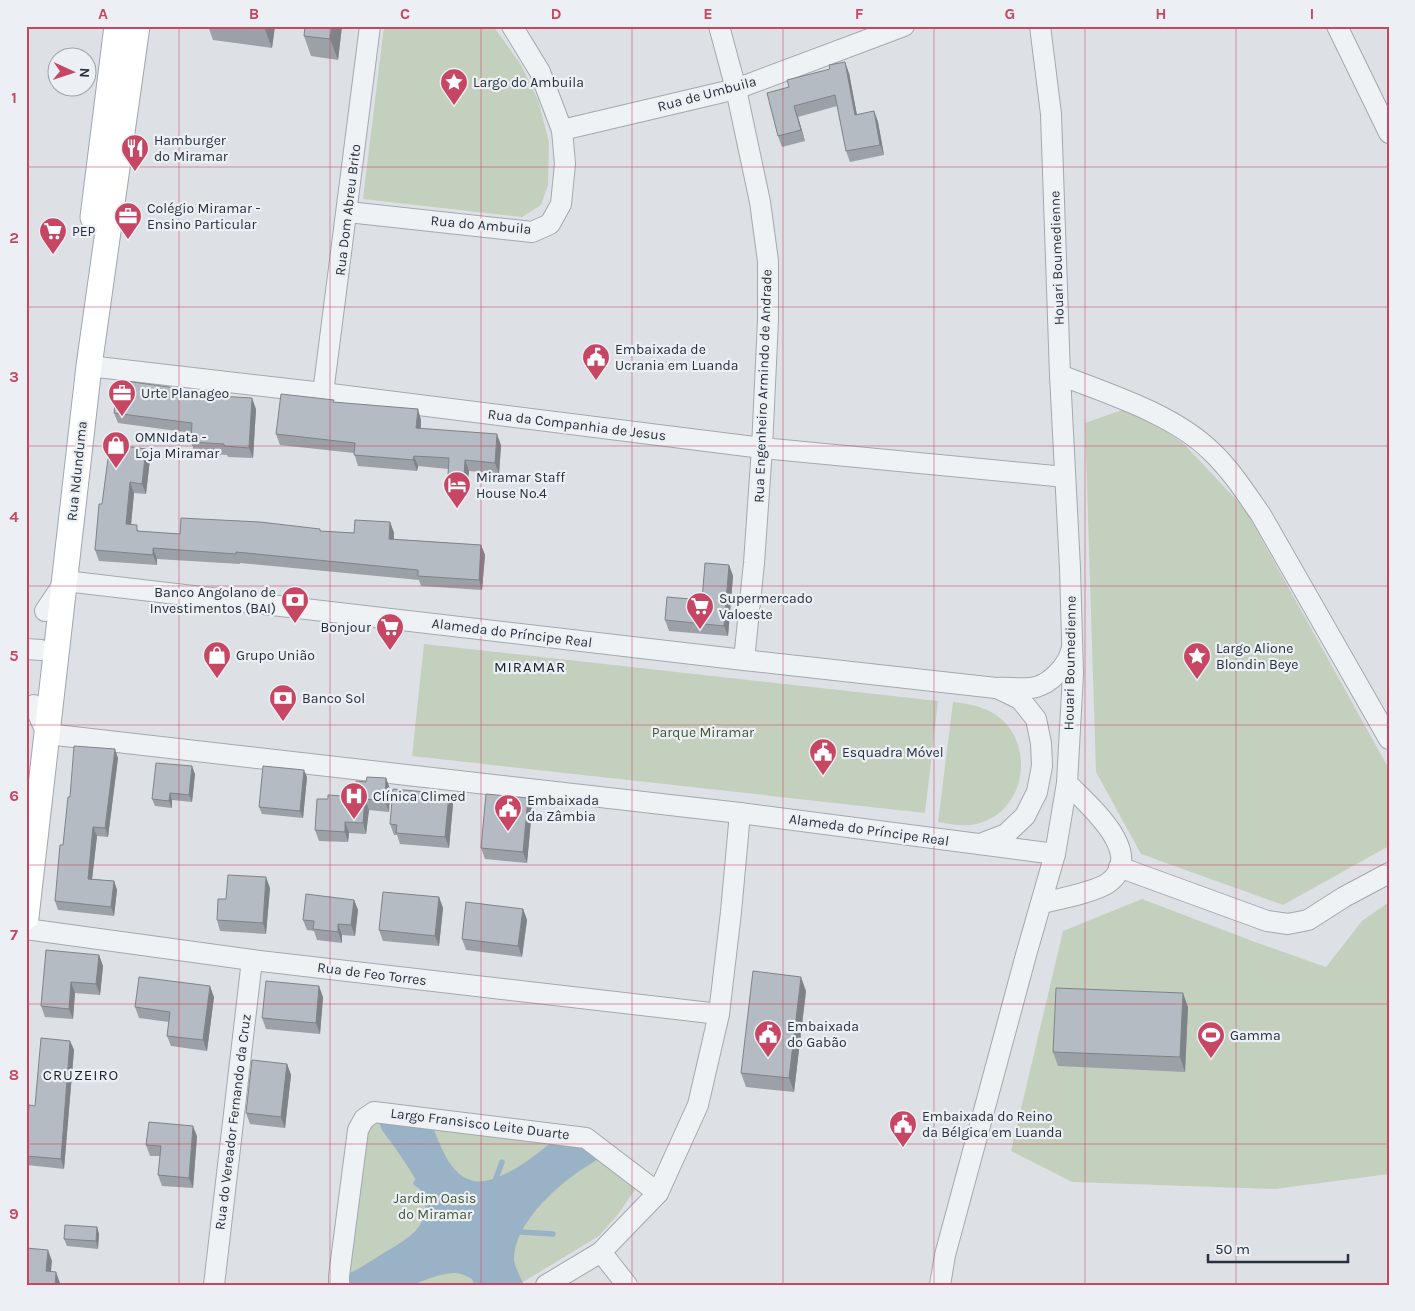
<svg xmlns="http://www.w3.org/2000/svg" width="1415" height="1311" font-family="Karla,sans-serif">
	<rect width="100%" height="100%" fill="#dde1e6"/>
	<g fill="#c4d0be">
		<path d="M384 26H492L497 31 521 65 538 100 549 142 548 185 541 205 522 217 363 199Z"/>
		<path d="M1131 407 1183 443 1245 509 1389 769V846L1283 905 1141 854 1096 772 1085 423Z"/>
		<path d="M424 644 938 701 925 813 412 756Z"/>
		<path d="M953 702C973 704 995 709 1008 726 1034 759 1020 815 976 824 964 827 950 824 938 822Z"/>
		<path d="M1142 899 1255 942 1326 967 1362 921 1389 902V1174L1275 1189 1072 1182 1011 1151 1063 931Z"/>
		<path d="M384 1120 593 1146 638 1185 619 1213 599 1236 518 1285H347L366 1132 374 1123Z"/>
	</g>
	<path fill="#99b2c5" d="M390 1124 422 1127C431 1150 442 1183 469 1190 499 1199 546 1161 567 1142L589 1153C556 1172 504 1216 504 1259 504 1268 509 1277 513 1285H493C455 1242 426 1274 384 1285 374 1287 362 1285 353 1285L352 1283C364 1278 374 1271 385 1264 408 1250 439 1235 435 1203 432 1181 404 1143 390 1124Z"/>
	<g fill="none" stroke-linecap="round" stroke-linejoin="round">
		<g stroke="#99b2c5" stroke-width="5.5">
			<path d="M416 1183 437 1198"/>
			<path d="M490 1195 502 1162"/>
			<path d="M505 1231 553 1234"/>
			<path d="M472 1261 476 1283"/>
			<path d="M409 1280 424 1267"/>
		</g>
		<g stroke="#99b2c5" stroke-width="20">
			<path d="M353 1285 352 1283C364 1278 374 1271 385 1264 408 1250 439 1235 435 1203 432 1180 404 1143 390 1124L422 1127C431 1150 442 1183 469 1190 499 1199 546 1161 567 1142L589 1153C556 1172 504 1216 504 1259 504 1268 509 1277 513 1285"/>
			<path d="M383 1285C393 1280 403 1278 413 1274 446 1261 466 1254 493 1285"/>
		</g>
		<g stroke="#a3a8b0" stroke-width="22">
			<g id="minor">
				<path d="M719 26 736 89 760 202 768 261V320L762 448 754 563 744 660"/>
				<path d="M1337 26 1389 133"/>
				<path d="M562 130 736 89 904 26"/>
				<path d="M348 212 532 232 550 224 561 204 565 164 562 130 540 72 512 26"/>
				<path d="M89 366 323 393 762 448 1065 477"/>
				<path d="M1060 375C1109 394 1173 414 1211 451 1231 470 1245 492 1261 515L1389 739"/>
				<path d="M323 393 370 26"/>
				<path d="M45 611 65 581 744 660 996 688C1008 687 1024 690 1036 687 1051 683 1067 666 1071 651"/>
				<path d="M26 649 41 650"/>
				<path d="M34 705 47 734 740 813 1055 854"/>
				<path d="M980 844 1006 834 1025 816 1037 792 1042 766 1041 743 1036 719 1020 699 999 689"/>
				<path d="M1119 867 1267 921 1288 924 1308 920 1344 897 1389 873"/>
				<path d="M1042 903C1059 899 1095 892 1108 883 1148 854 1087 804 1067 783"/>
				<path d="M26 929 252 960 719 1014"/>
				<path d="M601 1252 627 1285"/>
				<path d="M214 1285 252 960"/>
				<path d="M339 1285V1276L358 1130 364 1119 374 1112 586 1138 658 1193"/>
				<path d="M546 1285 601 1252 658 1193 698 1105 719 1014 731 912 740 813"/>
				<path d="M940 1285 945 1255 1026 955 1055 854 1067 783 1073 674 1070 568 1060 375 1051 114 1040 26"/>
			</g>
		</g>
		<g stroke="#9da6b1" stroke-width="27">
			<g id="major">
				<path d="M93 217 117 26"/>
				<path d="M26 917 89 366 137 26"/>
			</g>
		</g>
		<use href="#minor" stroke="#eff2f5" stroke-width="20"/>
		<use href="#major" stroke="#fff" stroke-width="25"/>
	</g>
	<g fill="#9ba1a7">
		<path d="M208 26H275L272 48 213 40Z"/>
		<path d="M305 26H342L338 60 311 56 304 36Z"/>
		<path d="M849 73 857 115 874 111 878 122 884 155 850 162 846 151 837 106 798 117 805 141 782 147 778 136 767 93Z"/>
		<path d="M185 394 256 409 253 458 228 457 227 455 195 453 191 442 192 433 118 423 114 413Z"/>
		<path d="M334 402 421 420V428L501 445 499 474 469 471 467 487 452 485 448 475V469L418 466 417 471 358 466 354 453 280 445 276 434Z"/>
		<path d="M150 459 146 494 134 493 131 525 139 531 180 534 321 531 354 533 390 522 394 533V539L481 545 485 555 482 590 421 586 419 580 240 563V564L157 559V565L99 561 95 550 102 504Z"/>
		<path d="M729 565 733 576 728 636 669 631 665 620 702 600Z"/>
		<path d="M118 758 108 837 97 836 92 879 114 881 117 890 114 916 58 910 55 901 70 797Z"/>
		<path d="M195 774 192 802 172 800V808L155 806 152 799Z"/>
		<path d="M307 777 303 818 262 814 259 807Z"/>
		<path d="M386 778 390 789 389 812 369 810 366 834 349 833 348 842 319 841 315 830 356 797 366 782Z"/>
		<path d="M453 804 449 848 400 844 397 835H394L390 824Z"/>
		<path d="M532 809 527 863 485 859 481 848Z"/>
		<path d="M270 888 266 934 220 931 217 920 226 899Z"/>
		<path d="M439 897 443 908 439 946 383 941 379 930Z"/>
		<path d="M354 900 358 910 355 936 342 935V943L317 940 314 931 307 930 303 920Z"/>
		<path d="M523 909 527 920 522 957 466 950 462 939Z"/>
		<path d="M99 955 103 966 100 995 75 993 73 1019 45 1017 41 1006Z"/>
		<path d="M806 991 794 1092 746 1087 741 1073Z"/>
		<path d="M214 997 207 1051 171 1046 167 1036 169 1022 139 1018 135 1007Z"/>
		<path d="M323 997 320 1034 266 1029 262 1018Z"/>
		<path d="M1188 1007 1185 1072 1058 1066 1053 1052Z"/>
		<path d="M70 1041 74 1050 64 1169 27 1165 26 1162V1135L35 1106Z"/>
		<path d="M287 1064 291 1075 285 1128 250 1124 246 1113Z"/>
		<path d="M197 1136 193 1188 162 1186 158 1175 160 1156H150L146 1145Z"/>
		<path d="M97 1227 99 1234 98 1249 67 1246 64 1239Z"/>
	</g>
	<g fill="#7e8388">
		<path d="M265 26H275L272 48 264 27Z"/>
		<path d="M332 26H342L338 60 330 39Z"/>
		<path d="M845 62 849 73 859 126 855 115Z"/>
		<path d="M794 106 798 117 805 141 801 130Z"/>
		<path d="M874 111 878 122 884 155 880 145Z"/>
		<path d="M252 398 256 409 253 458 249 448Z"/>
		<path d="M418 409 421 420 420 438 416 428Z"/>
		<path d="M497 434 501 445 499 474 495 463Z"/>
		<path d="M146 449 150 459 146 494 142 484Z"/>
		<path d="M414 456 418 466 417 471 413 460Z"/>
		<path d="M465 460 469 471 467 487 464 476Z"/>
		<path d="M130 482 134 493 130 535 126 524Z"/>
		<path d="M390 522 394 533 393 549 389 539Z"/>
		<path d="M481 545 485 555 482 590 479 580Z"/>
		<path d="M153 548 157 559V565L153 555Z"/>
		<path d="M729 565 733 576 728 636 724 626Z"/>
		<path d="M115 749 118 758 108 837 105 828Z"/>
		<path d="M192 766 195 774 192 802 189 795Z"/>
		<path d="M304 770 307 777 303 818 300 811Z"/>
		<path d="M386 778 390 789 389 812 385 801Z"/>
		<path d="M170 793 172 800V808L169 801Z"/>
		<path d="M449 794 453 804 449 848 445 837Z"/>
		<path d="M528 798 532 809 527 863 523 852Z"/>
		<path d="M365 799 369 810 366 834 363 823Z"/>
		<path d="M345 822 349 833 348 842 345 832Z"/>
		<path d="M93 827 97 836 91 888 88 879Z"/>
		<path d="M266 877 270 888 266 934 263 923Z"/>
		<path d="M114 881 117 890 114 916 111 907Z"/>
		<path d="M439 897 443 908 439 946 435 936Z"/>
		<path d="M354 900 358 910 355 936 351 925Z"/>
		<path d="M523 909 527 920 522 957 518 946Z"/>
		<path d="M338 924 342 935V943L338 932Z"/>
		<path d="M99 955 103 966 100 995 96 984Z"/>
		<path d="M801 977 806 991 794 1092 789 1078Z"/>
		<path d="M71 982 75 993 73 1019 69 1009Z"/>
		<path d="M210 986 214 997 207 1051 203 1040Z"/>
		<path d="M319 986 323 997 320 1034 316 1023Z"/>
		<path d="M1183 993 1188 1007 1185 1072 1180 1057Z"/>
		<path d="M70 1041 74 1050 64 1169 61 1159Z"/>
		<path d="M287 1064 291 1075 285 1128 281 1117Z"/>
		<path d="M193 1126 197 1136 193 1188 189 1178Z"/>
		<path d="M97 1227 99 1234 98 1249 96 1241Z"/>
		<path d="M48 1250 52 1261 50 1282 46 1271Z"/>
		<path d="M56 1272 60 1283V1285H55Z"/>
	</g>
	<g fill="#b4bbc2" stroke="#7e8388">
		<path d="M305 26H332L330 39 304 36Z"/>
		<path d="M845 62 855 115 874 111 880 145 846 151 835 95 794 106 801 130 778 136 767 93 789 87 787 80 830 69 829 65Z"/>
		<path d="M118 380 183 389 182 394 252 398 249 448 224 446V444L191 442 192 423 114 413Z"/>
		<path d="M281 394 334 400 333 402 418 409 416 428 497 434 495 463 465 460 464 476 448 475 449 458 414 456 413 460 354 455 355 443 276 434Z"/>
		<path d="M110 444 146 449 142 484 130 482 126 524 137 525V531L180 534 181 518 260 522 320 529V531L354 533 355 520 390 522 389 539 481 545 479 580 418 576V570L236 552V554L153 548V555L95 550 99 504H102Z"/>
		<path d="M705 563 729 565 724 626 665 620 667 597 702 600Z"/>
		<path d="M74 746 115 749 105 828 93 827 88 879 114 881 111 907 55 901 60 845H63L68 797H70Z"/>
		<path d="M156 763 192 766 189 795 170 793 169 801 152 799Z"/>
		<path d="M263 766 304 770 300 811 259 807Z"/>
		<path d="M367 777 386 778 385 801 365 799 363 823 345 822V832L315 830 317 799H328V795L356 797V781L366 782Z"/>
		<path d="M393 789 449 794 445 837 396 833 397 825 390 824Z"/>
		<path d="M486 794 528 798 523 852 481 848Z"/>
		<path d="M228 875 266 877 263 923 217 920 218 899H226Z"/>
		<path d="M383 892 439 897 435 936 379 930Z"/>
		<path d="M306 894 354 900 351 925 338 924V932L313 929 314 921 303 920Z"/>
		<path d="M466 902 523 909 518 946 462 939Z"/>
		<path d="M46 950 99 955 96 984 71 982 69 1009 41 1006Z"/>
		<path d="M753 971 801 977 789 1078 741 1073Z"/>
		<path d="M139 977 210 986 203 1040 167 1036 170 1012 135 1007Z"/>
		<path d="M266 981 319 986 316 1023 262 1018Z"/>
		<path d="M1056 988 1183 993 1180 1057 1053 1052Z"/>
		<path d="M41 1038 70 1041 61 1159 26 1156V1135L29 1105 35 1106Z"/>
		<path d="M252 1060 287 1064 281 1117 246 1113Z"/>
		<path d="M149 1122 193 1126 189 1178 158 1175 161 1146 146 1145Z"/>
		<path d="M65 1225 97 1227 96 1241 64 1239Z"/>
		<path d="M26 1248 48 1250 46 1271 56 1272 55 1285H26Z"/>
	</g>
	<path fill="none" stroke="#c74664" stroke-width="1" stroke-opacity="0.55" d="M179 26V1285M330 26V1285M481 26V1285M632 26V1285M783 26V1285M934 26V1285M1085 26V1285M1236 26V1285M26 167H1389M26 307H1389M26 446H1389M26 586H1389M26 725H1389M26 865H1389M26 1004H1389M26 1144H1389"/>
	<defs>
		<g id="sight-pin" transform="scale(1.4375)"><path d="M0 17L-7.5 6A9.5 9.5 0 1 1 7.5 6Z" fill="#c74664" stroke="#ecf0f4"/><path d="M0-6L1.8-2.2L6-1.7L2.9 1.2L3.7 5.4L0 3.3L-3.7 5.4L-2.9 1.2L-6-1.7L-1.8-2.2Z" fill="#fff"/></g>
		<g id="restaurant-pin" transform="scale(1.4375)"><path d="M0 17L-7.5 6A9.5 9.5 0 1 1 7.5 6Z" fill="#c74664" stroke="#ecf0f4"/><path d="M-5-6h1v4h1v-4h1v4h1v-4h1v5L-1.5 .5V6h-2V.5L-5-1ZM5-6V6H3V1.5H1.5Q1.5-4 5-6Z" fill="#fff"/></g>
		<g id="office-pin" transform="scale(1.4375)"><path d="M0 17L-7.5 6A9.5 9.5 0 1 1 7.5 6Z" fill="#c74664" stroke="#ecf0f4"/><path d="M-6-3h4V-5.5h4V-3h4V5H-6ZM-1-4.5V-3h2v-1.5ZM-6 0V1H6V0Z" fill="#fff"/></g>
		<g id="supermarket-pin" transform="scale(1.4375)"><path d="M0 17L-7.5 6A9.5 9.5 0 1 1 7.5 6Z" fill="#c74664" stroke="#ecf0f4"/><path d="M-6-5.5h2.5l.6 2H6L4.5 2H-2.5L-4.4-4H-6ZM-1.5 3.2a1.3 1.3 0 1 0 .1 0ZM3 3.2a1.3 1.3 0 1 0 .1 0Z" fill="#fff"/></g>
		<g id="civic-pin" transform="scale(1.4375)"><path d="M0 17L-7.5 6A9.5 9.5 0 1 1 7.5 6Z" fill="#c74664" stroke="#ecf0f4"/><path d="M-.6-6.5H3V-4.5H.6V-3L4-1V1h2V6H-6V1h2V-1L-.6-3ZM-1.2 2.5V6h2.4V2.5Z" fill="#fff"/></g>
		<g id="shop-pin" transform="scale(1.4375)"><path d="M0 17L-7.5 6A9.5 9.5 0 1 1 7.5 6Z" fill="#c74664" stroke="#ecf0f4"/><path d="M-5-2.5h2.3a2.7 3.5 0 0 1 5.4 0H5L5.5 6h-11ZM-1.5-2.5h3a1.5 2.3 0 0 0-3 0Z" fill="#fff"/></g>
		<g id="hotel-pin" transform="scale(1.4375)"><path d="M0 17L-7.5 6A9.5 9.5 0 1 1 7.5 6Z" fill="#c74664" stroke="#ecf0f4"/><path d="M-6-4.5h1.5V1H6V5H4.5V3h-9V5H-6ZM-4 0a1.8 1.8 0 1 1 3.6 0ZM.5 0V-2.5h3Q6-2.5 6 0Z" fill="#fff"/></g>
		<g id="bank-pin" transform="scale(1.4375)"><path d="M0 17L-7.5 6A9.5 9.5 0 1 1 7.5 6Z" fill="#c74664" stroke="#ecf0f4"/><path d="M-6-4H6V4H-6ZM0-2.3a2.3 2.3 0 1 0 0 4.6a2.3 2.3 0 1 0 0-4.6Z" fill="#fff"/></g>
		<g id="hospital-pin" transform="scale(1.4375)"><path d="M0 17L-7.5 6A9.5 9.5 0 1 1 7.5 6Z" fill="#c74664" stroke="#ecf0f4"/><path d="M-5-5h3v3.5h4V-5h3V5h-3V1.5h-4V5h-3Z" fill="#fff"/></g>
		<g id="stadium-pin" transform="scale(1.4375)"><path d="M0 17L-7.5 6A9.5 9.5 0 1 1 7.5 6Z" fill="#c74664" stroke="#ecf0f4"/><path d="M0-5a6.5 5 0 1 0 0 10a6.5 5 0 1 0 0-10ZM-3.5-1.8h7v3.6h-7Z" fill="#fff"/></g>
	</defs>
	<g fill-rule="evenodd">
		<use href="#sight-pin" x="454" y="82"/>
		<use href="#restaurant-pin" x="135" y="148"/>
		<use href="#office-pin" x="128" y="216"/>
		<use href="#supermarket-pin" x="53" y="231"/>
		<use href="#civic-pin" x="596" y="357"/>
		<use href="#office-pin" x="122" y="393"/>
		<use href="#shop-pin" x="116" y="445"/>
		<use href="#hotel-pin" x="457" y="485"/>
		<use href="#bank-pin" x="295" y="600"/>
		<use href="#supermarket-pin" x="700" y="606"/>
		<use href="#supermarket-pin" x="390" y="627"/>
		<use href="#shop-pin" x="217" y="655"/>
		<use href="#sight-pin" x="1197" y="656"/>
		<use href="#bank-pin" x="283" y="698"/>
		<use href="#civic-pin" x="823" y="752"/>
		<use href="#hospital-pin" x="354" y="796"/>
		<use href="#civic-pin" x="508" y="808"/>
		<use href="#civic-pin" x="768" y="1034"/>
		<use href="#stadium-pin" x="1211" y="1035"/>
		<use href="#civic-pin" x="903" y="1124"/>
	</g>
	<g text-anchor="middle" dominant-baseline="central" stroke-width="4.5" stroke-linejoin="round" paint-order="stroke">
		<g font-size="14" fill="#27303c" stroke="#ecf0f4" text-anchor="start">
			<text x="473" y="82">Largo do Ambuila</text>
			<text x="154" y="140">Hamburger<tspan x="154" dy="16">do Miramar</tspan></text>
			<text x="147" y="208">Colégio Miramar -<tspan x="147" dy="16">Ensino Particular</tspan></text>
			<text x="72" y="231">PEP</text>
			<text x="615" y="349">Embaixada de<tspan x="615" dy="16">Ucrania em Luanda</tspan></text>
			<text x="141" y="393">Urte Planageo</text>
			<text x="135" y="437">OMNIdata -<tspan x="135" dy="16">Loja Miramar</tspan></text>
			<text x="476" y="477">Miramar Staff<tspan x="476" dy="16">House No.4</tspan></text>
			<text x="276" y="592" text-anchor="end">Banco Angolano de<tspan x="276" dy="16">Investimentos (BAI)</tspan></text>
			<text x="719" y="598">Supermercado<tspan x="719" dy="16">Valoeste</tspan></text>
			<text x="371" y="627" text-anchor="end">Bonjour</text>
			<text x="1216" y="648">Largo Alione<tspan x="1216" dy="16">Blondin Beye</tspan></text>
			<text x="236" y="655">Grupo União</text>
			<text x="302" y="698">Banco Sol</text>
			<text x="842" y="752">Esquadra Móvel</text>
			<text x="373" y="796">Clínica Climed</text>
			<text x="527" y="800">Embaixada<tspan x="527" dy="16">da Zâmbia</tspan></text>
			<text x="787" y="1026">Embaixada<tspan x="787" dy="16">do Gabão</tspan></text>
			<text x="1230" y="1035">Gamma</text>
			<text x="922" y="1116">Embaixada do Reino<tspan x="922" dy="16">da Bélgica em Luanda</tspan></text>
		</g>
		<g font-size="14" fill="#27303c" stroke="#ecf0f4">
			<text transform="translate(707 94) rotate(-15)">Rua de Umbuila</text>
			<text transform="translate(348 210) rotate(-83)">Rua Dom Abreu Brito</text>
			<text transform="translate(481 225) rotate(5)">Rua do Ambuila</text>
			<text transform="translate(1057 258) rotate(-92)">Houari Boumedienne</text>
			<text transform="translate(763 386) rotate(-88)">Rua Engenheiro Armindo de Andrade</text>
			<text transform="translate(577 425) rotate(7)">Rua da Companhia de Jesus</text>
			<text transform="translate(77 471) rotate(-84)">Rua Ndunduma</text>
			<text transform="translate(512 633) rotate(7)">Alameda do Príncipe Real</text>
			<text transform="translate(1070 663) rotate(-89)">Houari Boumedienne</text>
			<text transform="translate(869 830) rotate(8)">Alameda do Príncipe Real</text>
			<text transform="translate(372 974) rotate(7)">Rua de Feo Torres</text>
			<text transform="translate(233 1122) rotate(-83)">Rua do Vereador Fernando da Cruz</text>
			<text transform="translate(480 1124) rotate(7)">Largo Fransisco Leite Duarte</text>
		</g>
		<g font-size="14" fill="#3e5735" stroke="#ecf0f4">
			<text x="703" y="732">Parque Miramar</text>
			<text x="435" y="1198">Jardim Oasis<tspan x="435" dy="16">do Miramar</tspan></text>
		</g>
		<g font-size="15" letter-spacing="1" fill="#1a212c" stroke="#ecf0f4">
			<text x="530" y="667">MIRAMAR</text>
			<text x="81" y="1075">CRUZEIRO</text>
		</g>
	</g>
	<rect width="1415" height="1311" fill="none" stroke="#ecf0f4" stroke-width="55"/>
	<g transform="translate(72 72) rotate(93)"><circle r="24" fill="#ecf0f4" stroke="#9da3aa"/>
	<path d="M0-4L9 19L0 12L-9 19Z" fill="#c74664"/>
	<text y="-8" font-size="14" font-weight="bold" text-anchor="middle" fill="#27303c">N</text>
	</g>
	<path d="M1208 1254v8h140v-8" fill="none" stroke="#27303c" stroke-width="2.5"/>
	<text x="1215" y="1254" font-size="15" fill="#27303c" stroke="#ecf0f4" stroke-width="4" paint-order="stroke">50 m</text>
	<rect x="28" y="28" width="1360" height="1256" fill="none" stroke="#c74664" stroke-width="2"/>
	<g font-size="16" text-anchor="middle" font-weight="bold" fill="#c74664">
		<text x="103" y="19">A</text>
		<text x="254" y="19">B</text>
		<text x="405" y="19">C</text>
		<text x="556" y="19">D</text>
		<text x="708" y="19">E</text>
		<text x="859" y="19">F</text>
		<text x="1010" y="19">G</text>
		<text x="1161" y="19">H</text>
		<text x="1312" y="19">I</text>
		<text x="14" y="103">1</text>
		<text x="14" y="243">2</text>
		<text x="14" y="382">3</text>
		<text x="14" y="522">4</text>
		<text x="14" y="661">5</text>
		<text x="14" y="801">6</text>
		<text x="14" y="940">7</text>
		<text x="14" y="1080">8</text>
		<text x="14" y="1219">9</text>
	</g>
</svg>
